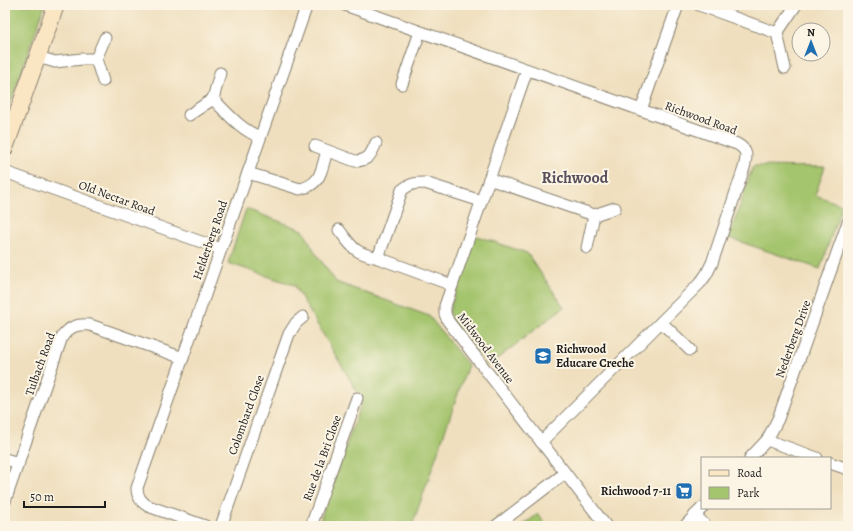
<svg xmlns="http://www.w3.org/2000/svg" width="853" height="531" font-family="Alegreya,serif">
	<rect width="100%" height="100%" fill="#fcf5e5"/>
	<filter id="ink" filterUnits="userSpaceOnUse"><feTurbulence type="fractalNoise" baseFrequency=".025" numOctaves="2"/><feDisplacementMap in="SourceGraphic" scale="8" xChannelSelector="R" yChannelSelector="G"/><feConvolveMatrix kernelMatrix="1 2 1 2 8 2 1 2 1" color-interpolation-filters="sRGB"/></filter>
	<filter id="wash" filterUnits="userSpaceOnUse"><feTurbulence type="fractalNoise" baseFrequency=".012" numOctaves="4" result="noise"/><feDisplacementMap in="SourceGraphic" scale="16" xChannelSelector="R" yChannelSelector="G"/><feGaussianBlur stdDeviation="0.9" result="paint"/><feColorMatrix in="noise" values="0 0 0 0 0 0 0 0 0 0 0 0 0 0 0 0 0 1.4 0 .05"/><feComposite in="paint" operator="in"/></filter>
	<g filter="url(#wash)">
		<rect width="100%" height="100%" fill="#efdfbe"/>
		<g fill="#a4c46d" stroke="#607044">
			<path d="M5 5H45L5 118Z"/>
			<path d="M753 166 825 167 815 195 842 205 820 269 729 238Z"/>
			<path d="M246 209 303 230 315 252 336 282 429 316 468 365 412 526H318L362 400 294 285 228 263Z"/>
			<path d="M474 235 527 253 564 307 488 366 452 320 449 312Z"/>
			<path d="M538 514 548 526H522Z"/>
		</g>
	</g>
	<g filter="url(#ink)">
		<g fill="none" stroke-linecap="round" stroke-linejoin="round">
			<g stroke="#867e6d" stroke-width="13">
				<g id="street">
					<path d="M345 5 737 144C748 150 747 156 744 168L712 263 706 275 700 283 541 442"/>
					<path d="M699 5 777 33"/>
					<path d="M38 57 55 62 82 59H96"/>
					<path d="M785 68 777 33 796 5"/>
					<path d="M527 70 445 306V314L448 321 606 526"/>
					<path d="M103 81 96 59 105 38"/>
					<path d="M402 84 420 32"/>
					<path d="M213 99C227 113 241 130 260 137"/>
					<path d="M641 110 678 5"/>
					<path d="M189 115 213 99 220 73"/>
					<path d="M315 146 355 161C369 161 371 154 376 143"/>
					<path d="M5 172 221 249"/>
					<path d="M248 173 300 189C322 184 321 170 327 151"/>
					<path d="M489 179 594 215 615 208"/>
					<path d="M339 230C354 249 353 252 378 258"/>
					<path d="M587 248 594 215"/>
					<path d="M452 285 378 258 402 190C409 184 415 183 425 183L481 201"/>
					<path d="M661 322 690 350"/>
					<path d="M767 440 817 458"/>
					<path d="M750 458 767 440 778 419 848 222"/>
					<path d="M5 459 19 463"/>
					<path d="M830 463 848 469"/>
					<path d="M5 501 62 337C70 326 77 324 90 325L183 358"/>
					<path d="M695 515 706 526"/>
					<path d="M205 526 148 506C141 502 137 496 137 488L307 5"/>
					<path d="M221 526 289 334 296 323 303 317"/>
					<path d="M311 526 357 398"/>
					<path d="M496 526 565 473"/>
					<path d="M685 526 702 508"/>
				</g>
			</g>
			<g stroke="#867e6d" stroke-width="18">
				<path id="secondary" d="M5 148 56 5"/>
			</g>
			<use href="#street" stroke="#fff" stroke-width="11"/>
			<use href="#secondary" stroke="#fbe6c4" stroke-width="16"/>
		</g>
	</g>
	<defs>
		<g id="school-square" transform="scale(0.9)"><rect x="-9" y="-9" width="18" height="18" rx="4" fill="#1f6fb2" stroke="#fcf5e5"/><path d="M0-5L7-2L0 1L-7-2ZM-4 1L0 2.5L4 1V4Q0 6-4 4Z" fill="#fff"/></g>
		<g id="supermarket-square" transform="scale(0.9)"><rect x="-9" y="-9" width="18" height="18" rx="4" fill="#1f6fb2" stroke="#fcf5e5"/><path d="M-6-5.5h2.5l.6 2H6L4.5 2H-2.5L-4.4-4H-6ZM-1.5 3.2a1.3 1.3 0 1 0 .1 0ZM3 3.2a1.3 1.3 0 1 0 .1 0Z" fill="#fff"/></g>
	</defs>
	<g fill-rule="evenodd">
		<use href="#school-square" x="543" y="356"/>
		<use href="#supermarket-square" x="684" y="491"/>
	</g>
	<g text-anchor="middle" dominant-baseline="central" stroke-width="4" stroke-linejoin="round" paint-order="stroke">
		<g font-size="12" fill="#1c1c1c" stroke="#fcf5e5">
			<text transform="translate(701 118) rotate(20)">Richwood Road</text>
			<text transform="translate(117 198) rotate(20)">Old Nectar Road</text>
			<text transform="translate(210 240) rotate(-71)">Helderberg Road</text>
			<text transform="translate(793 339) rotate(-70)">Nederberg Drive</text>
			<text transform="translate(486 348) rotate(53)">Midwood Avenue</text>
			<text transform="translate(40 364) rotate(-70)">Tulbach Road</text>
			<text transform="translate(246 415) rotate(-70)">Colombard Close</text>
			<text transform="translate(322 458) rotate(-70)">Rue de la Bri Close</text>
		</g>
		<g font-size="12" font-weight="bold" fill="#1c1c1c" stroke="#fcf5e5" text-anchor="start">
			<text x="556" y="349">Richwood<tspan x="556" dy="14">Educare Creche</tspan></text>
			<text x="671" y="491" text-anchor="end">Richwood 7-11</text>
		</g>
		<g font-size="16" font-weight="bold" fill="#584d5a" stroke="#fcf5e5">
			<text x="575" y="178">Richwood</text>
		</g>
	</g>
	<rect width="853" height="531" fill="none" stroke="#fcf5e5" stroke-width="20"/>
	<rect x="701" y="457" width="130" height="52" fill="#fcf5e5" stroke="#a29e95"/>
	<rect x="709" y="470" width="20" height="6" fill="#fbe6c4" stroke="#a29e95"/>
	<text x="737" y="477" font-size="12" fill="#1c1c1c">Road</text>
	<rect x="709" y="487" width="20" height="12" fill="#a4c46d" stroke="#a29e95"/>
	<text x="737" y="497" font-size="12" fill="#1c1c1c">Park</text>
	<g transform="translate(811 42)"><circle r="19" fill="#fcf5e5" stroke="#a29e95"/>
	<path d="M0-3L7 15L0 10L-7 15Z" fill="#1f6fb2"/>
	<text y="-6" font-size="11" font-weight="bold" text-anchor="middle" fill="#1c1c1c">N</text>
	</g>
	<path d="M24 501v6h81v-6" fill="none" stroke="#1c1c1c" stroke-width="2"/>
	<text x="30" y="501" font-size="12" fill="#1c1c1c" stroke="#fcf5e5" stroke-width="3" paint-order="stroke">50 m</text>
</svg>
